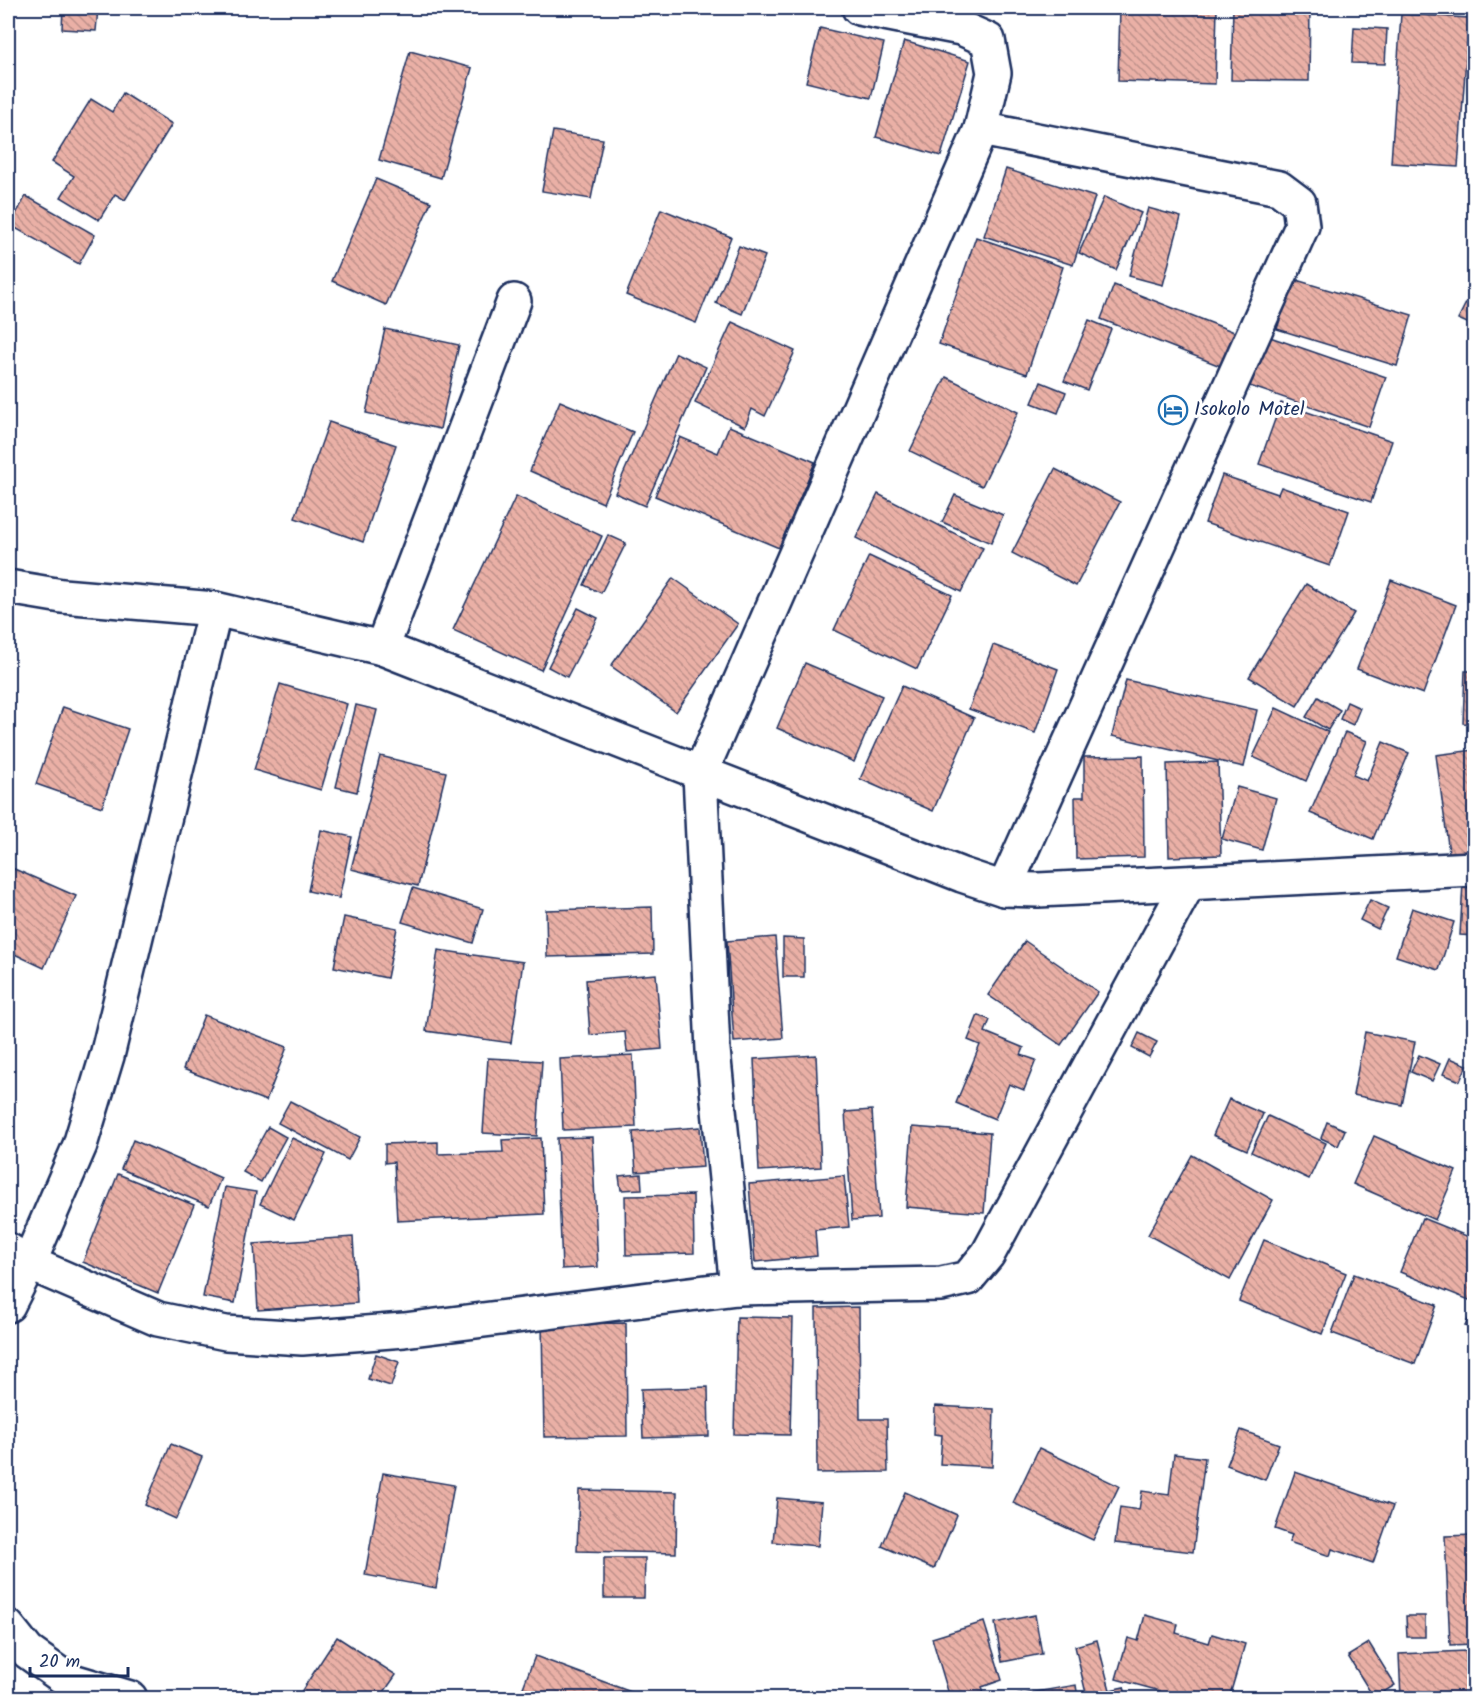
<svg xmlns="http://www.w3.org/2000/svg" width="1482" height="1706" font-family="Kalam,sans-serif">
	<defs>
		<pattern id="building-back-hatch" width="6" height="6" patternUnits="userSpaceOnUse" patternTransform="scale(1.5)"><rect width="6" height="6" fill="#eab0a6"/><path d="M-1 5l2 2M0 0l6 6M5-1l2 2" fill="none" stroke="#bd908a"/></pattern>
	</defs>
	<rect width="100%" height="100%" fill="#fff"/>
	<filter id="ink" filterUnits="userSpaceOnUse"><feTurbulence type="fractalNoise" baseFrequency=".0167" numOctaves="2"/><feDisplacementMap in="SourceGraphic" scale="12" xChannelSelector="R" yChannelSelector="G"/><feConvolveMatrix kernelMatrix="1 2 1 2 8 2 1 2 1" color-interpolation-filters="sRGB"/></filter>
	<g filter="url(#ink)">
		<g fill="url(#building-back-hatch)" stroke="#1b2f5e" stroke-width="1.5">
			<path d="M63 8H98L96 31 62 29Z"/>
			<path d="M1042 8H1088L1087 12Z"/>
			<path d="M1120 8H1217L1215 84 1118 81Z"/>
			<path d="M1233 8H1310L1309 81 1231 80Z"/>
			<path d="M1401 14 1469 18 1458 167 1391 163Z"/>
			<path d="M1354 27 1387 29 1385 64 1352 63Z"/>
			<path d="M820 28 884 43 871 98 806 82Z"/>
			<path d="M904 41 970 61 941 156 876 137Z"/>
			<path d="M410 51 472 68 441 178 379 160Z"/>
			<path d="M123 93 172 124 125 200 115 194 99 220 61 197 74 176 52 162 91 99 112 112Z"/>
			<path d="M553 131 603 139 591 199 542 191Z"/>
			<path d="M1006 169 1095 197 1073 265 984 236Z"/>
			<path d="M376 179 431 202 386 305 332 281Z"/>
			<path d="M26 196 95 235 79 264 10 225Z"/>
			<path d="M1104 197 1141 213 1116 270 1079 253Z"/>
			<path d="M1148 208 1181 217 1163 285 1129 276Z"/>
			<path d="M661 209 731 237 696 323 626 295Z"/>
			<path d="M976 237 1063 267 1027 374 939 344Z"/>
			<path d="M739 246 765 256 742 314 716 303Z"/>
			<path d="M1293 279 1412 315 1397 366 1277 329Z"/>
			<path d="M1114 285 1242 335 1228 369 1101 319Z"/>
			<path d="M1466 303 1474 307V326L1458 319Z"/>
			<path d="M1089 320 1111 329 1087 390 1064 381Z"/>
			<path d="M732 322 795 351 765 416 752 409 745 427 695 403Z"/>
			<path d="M385 329 459 345 440 429 366 413Z"/>
			<path d="M1267 336 1386 377 1369 427 1250 386Z"/>
			<path d="M676 353 706 367 645 506 615 493Z"/>
			<path d="M946 377 1018 412 982 486 910 451Z"/>
			<path d="M1041 382 1066 392 1058 413 1032 403Z"/>
			<path d="M560 401 633 432 603 503 530 471Z"/>
			<path d="M1281 403 1392 441 1371 502 1259 464Z"/>
			<path d="M329 422 396 445 363 542 295 518Z"/>
			<path d="M729 426 815 462 779 548 655 496 680 437 718 453Z"/>
			<path d="M1055 469 1120 502 1076 586 1012 553Z"/>
			<path d="M1222 475 1278 494 1281 487 1349 511 1330 566 1205 523Z"/>
			<path d="M878 494 983 548 961 592 856 538Z"/>
			<path d="M955 495 1003 515 991 543 942 522Z"/>
			<path d="M516 496 602 536 541 670 453 630Z"/>
			<path d="M608 535 626 543 601 593 584 585Z"/>
			<path d="M869 556 952 595 917 669 834 630Z"/>
			<path d="M673 578 738 624 676 712 611 666Z"/>
			<path d="M1391 580 1456 605 1423 694 1357 669Z"/>
			<path d="M1306 584 1354 613 1297 706 1249 677Z"/>
			<path d="M578 608 598 618 567 677 548 667Z"/>
			<path d="M993 645 1058 669 1035 733 969 709Z"/>
			<path d="M805 663 882 696 854 762 777 728Z"/>
			<path d="M1465 671H1474V724L1463 723Z"/>
			<path d="M1126 680 1257 710 1244 767 1112 736Z"/>
			<path d="M280 684 347 704 321 790 254 770Z"/>
			<path d="M902 686 974 718 933 811 860 779Z"/>
			<path d="M1318 697 1340 710 1328 730 1306 717Z"/>
			<path d="M1347 702 1360 708 1353 725 1340 719Z"/>
			<path d="M356 705 377 710 357 792 336 787Z"/>
			<path d="M63 707 128 729 102 807 36 784Z"/>
			<path d="M1276 708 1328 732 1306 781 1253 757Z"/>
			<path d="M1345 732 1367 741 1353 775 1367 781 1383 742 1409 753 1373 839 1310 813Z"/>
			<path d="M1474 750V857L1450 860 1436 755Z"/>
			<path d="M380 756 446 772 418 886 351 869Z"/>
			<path d="M1143 756 1144 857 1076 859 1075 797H1084V757Z"/>
			<path d="M1218 762 1221 855 1169 857 1167 764Z"/>
			<path d="M1237 787 1276 798 1262 850 1222 839Z"/>
			<path d="M321 830 352 837 339 898 308 891Z"/>
			<path d="M12 868 76 896 44 968 8 951V877Z"/>
			<path d="M1463 883 1474 884V936L1460 935Z"/>
			<path d="M413 888 483 909 473 943 402 922Z"/>
			<path d="M1370 900 1388 908 1378 929 1360 920Z"/>
			<path d="M652 907 653 954 547 957 546 910Z"/>
			<path d="M1412 908 1454 922 1439 970 1396 956Z"/>
			<path d="M344 917 397 928 387 978 334 967Z"/>
			<path d="M775 937 783 1038 734 1042 727 941Z"/>
			<path d="M783 938 804 939V977H783Z"/>
			<path d="M1025 941 1098 992 1061 1045 988 995Z"/>
			<path d="M438 950 523 962 511 1043 426 1031Z"/>
			<path d="M656 974 662 1049 627 1052 625 1032 590 1035 586 980Z"/>
			<path d="M204 1015 287 1047 266 1101 183 1069Z"/>
			<path d="M978 1015 990 1020 985 1032 1024 1048 1021 1055 1036 1060 1024 1090 1009 1084 995 1119 956 1103 980 1045 968 1040Z"/>
			<path d="M1365 1032 1415 1042 1402 1105 1353 1095Z"/>
			<path d="M1139 1033 1157 1042 1149 1057 1132 1048Z"/>
			<path d="M633 1055 636 1127 563 1130 560 1059Z"/>
			<path d="M816 1055 821 1167 759 1171 754 1059Z"/>
			<path d="M1419 1055 1440 1064 1432 1081 1411 1072Z"/>
			<path d="M488 1058 542 1061 537 1136 483 1133Z"/>
			<path d="M1450 1058 1467 1065 1460 1081 1443 1074Z"/>
			<path d="M1229 1099 1263 1114 1247 1150 1213 1135Z"/>
			<path d="M290 1101 360 1137 348 1160 278 1123Z"/>
			<path d="M872 1110 879 1218 852 1220 845 1112Z"/>
			<path d="M1268 1116 1326 1143 1309 1179 1251 1152Z"/>
			<path d="M1327 1122 1345 1130 1338 1146 1321 1138Z"/>
			<path d="M268 1127 286 1137 261 1182 243 1172Z"/>
			<path d="M700 1127 703 1167 636 1172 633 1132Z"/>
			<path d="M912 1127 990 1133 984 1213 906 1207Z"/>
			<path d="M1374 1136 1456 1171 1435 1220 1353 1184Z"/>
			<path d="M592 1137 598 1267 562 1269 557 1138Z"/>
			<path d="M292 1138 326 1154 294 1220 260 1204Z"/>
			<path d="M541 1138 544 1214 397 1221 394 1162 385 1163V1144L438 1142V1154L503 1152 502 1140Z"/>
			<path d="M133 1140 221 1178 209 1206 121 1169Z"/>
			<path d="M1192 1155 1273 1200 1230 1280 1148 1235Z"/>
			<path d="M118 1174 194 1205 158 1293 83 1262Z"/>
			<path d="M641 1174 642 1189 621 1190 619 1176Z"/>
			<path d="M844 1176 849 1227 815 1230 817 1256 755 1262 749 1184Z"/>
			<path d="M225 1187 256 1192 235 1303 203 1297Z"/>
			<path d="M693 1195 694 1253 626 1255 625 1196Z"/>
			<path d="M1474 1208V1234L1469 1233Z"/>
			<path d="M1422 1218 1474 1239V1302L1400 1272Z"/>
			<path d="M353 1237 357 1303 258 1310 254 1244Z"/>
			<path d="M1264 1240 1346 1273 1322 1334 1239 1301Z"/>
			<path d="M1354 1274 1437 1305 1415 1364 1332 1333Z"/>
			<path d="M859 1307 860 1419H887L888 1472 817 1473 816 1308Z"/>
			<path d="M1473 1310H1474V1330L1465 1326Z"/>
			<path d="M737 1317 793 1318 790 1435 734 1434Z"/>
			<path d="M626 1323 627 1436 544 1437 542 1324Z"/>
			<path d="M376 1354 399 1362 391 1386 368 1379Z"/>
			<path d="M708 1387 709 1436 643 1438 641 1389Z"/>
			<path d="M935 1406 994 1409 992 1467 940 1464 942 1435 934 1434Z"/>
			<path d="M1241 1430 1279 1444 1265 1480 1227 1465Z"/>
			<path d="M171 1444 202 1457 176 1519 145 1505Z"/>
			<path d="M1039 1448 1119 1486 1093 1540 1013 1503Z"/>
			<path d="M1174 1454 1205 1458 1193 1552 1115 1543 1120 1507 1139 1510 1142 1491 1169 1495Z"/>
			<path d="M1295 1472 1393 1506 1373 1563 1332 1549 1330 1556 1289 1542 1292 1535 1275 1529Z"/>
			<path d="M383 1473 454 1485 436 1588 365 1575Z"/>
			<path d="M579 1490 677 1492 676 1553 577 1551Z"/>
			<path d="M905 1492 957 1515 934 1569 882 1546Z"/>
			<path d="M777 1498 822 1502 818 1546 773 1542Z"/>
			<path d="M1474 1535V1644L1450 1645 1445 1536Z"/>
			<path d="M604 1558H645L644 1598H604Z"/>
			<path d="M1035 1615 1042 1654 1002 1662 995 1623Z"/>
			<path d="M1145 1615 1178 1624 1176 1633 1209 1643 1212 1634 1245 1644 1229 1698H1157L1160 1691 1116 1679 1128 1638 1138 1641Z"/>
			<path d="M1406 1616H1425V1637H1407Z"/>
			<path d="M984 1622 1002 1680 982 1687 985 1698H950L932 1638Z"/>
			<path d="M337 1637 396 1675 380 1698H297Z"/>
			<path d="M1097 1640 1110 1690 1124 1687 1127 1698H1087L1075 1646Z"/>
			<path d="M1369 1643 1395 1685 1374 1698 1348 1656Z"/>
			<path d="M1466 1651 1468 1698H1401L1399 1654Z"/>
			<path d="M535 1656 647 1698H519Z"/>
			<path d="M1076 1685 1078 1698H1019L1018 1695Z"/>
		</g>
		<g fill="none" stroke-linecap="round" stroke-linejoin="round">
			<g stroke="#1b2f5e" stroke-width="38">
				<g id="minor">
					<path d="M981 129 1279 188 1299 203 1302 226 1004 889"/>
					<path d="M8 587 62 596 215 609 382 648 962 875 1004 889 1038 890 1474 869"/>
					<path d="M382 648 514 301"/>
					<path d="M8 1250 29 1263 158 1319 226 1333 302 1338 404 1330 737 1288 941 1284 968 1278 988 1254 1188 884"/>
					<path d="M737 1288 713 1050 700 774 981 129 994 73 988 40 961 28 859 8"/>
					<path d="M8 1305 29 1263 80 1145 107 1056 215 609"/>
					<path d="M8 1627 28 1652 66 1679 130 1698"/>
				</g>
			</g>
			<use href="#minor" stroke="#fff" stroke-width="33"/>
		</g>
	</g>
	<defs>
		<g id="hotel-ring" transform="scale(1.5)"><circle r="9.5" fill="#fff" stroke="#1f6fb2" stroke-width="1.5"/><path d="M-6-4.5h1.5V1H6V5H4.5V3h-9V5H-6ZM-4 0a1.8 1.8 0 1 1 3.6 0ZM.5 0V-2.5h3Q6-2.5 6 0Z" fill="#1f6fb2"/></g>
	</defs>
	<g fill-rule="evenodd">
		<use href="#hotel-ring" x="1173" y="410"/>
	</g>
	<g text-anchor="middle" dominant-baseline="central" stroke-width="6" stroke-linejoin="round" paint-order="stroke">
		<g font-size="20" fill="#1b2f5e" stroke="#fff" text-anchor="start">
			<text x="1194" y="410">Isokolo Motel</text>
		</g>
	</g>
	<rect width="1482" height="1706" fill="none" stroke="#fff" stroke-width="30"/>
	<rect x="15" y="15" width="1452" height="1676" fill="none" stroke="#1b2f5e" stroke-width="2" filter="url(#ink)"/>
	<path d="M30 1667v9h98v-9" fill="none" stroke="#1b2f5e" stroke-width="3"/>
	<text x="39" y="1667" font-size="18" fill="#1b2f5e" stroke="#ffffff" stroke-width="4.5" paint-order="stroke">20 m</text>
</svg>
